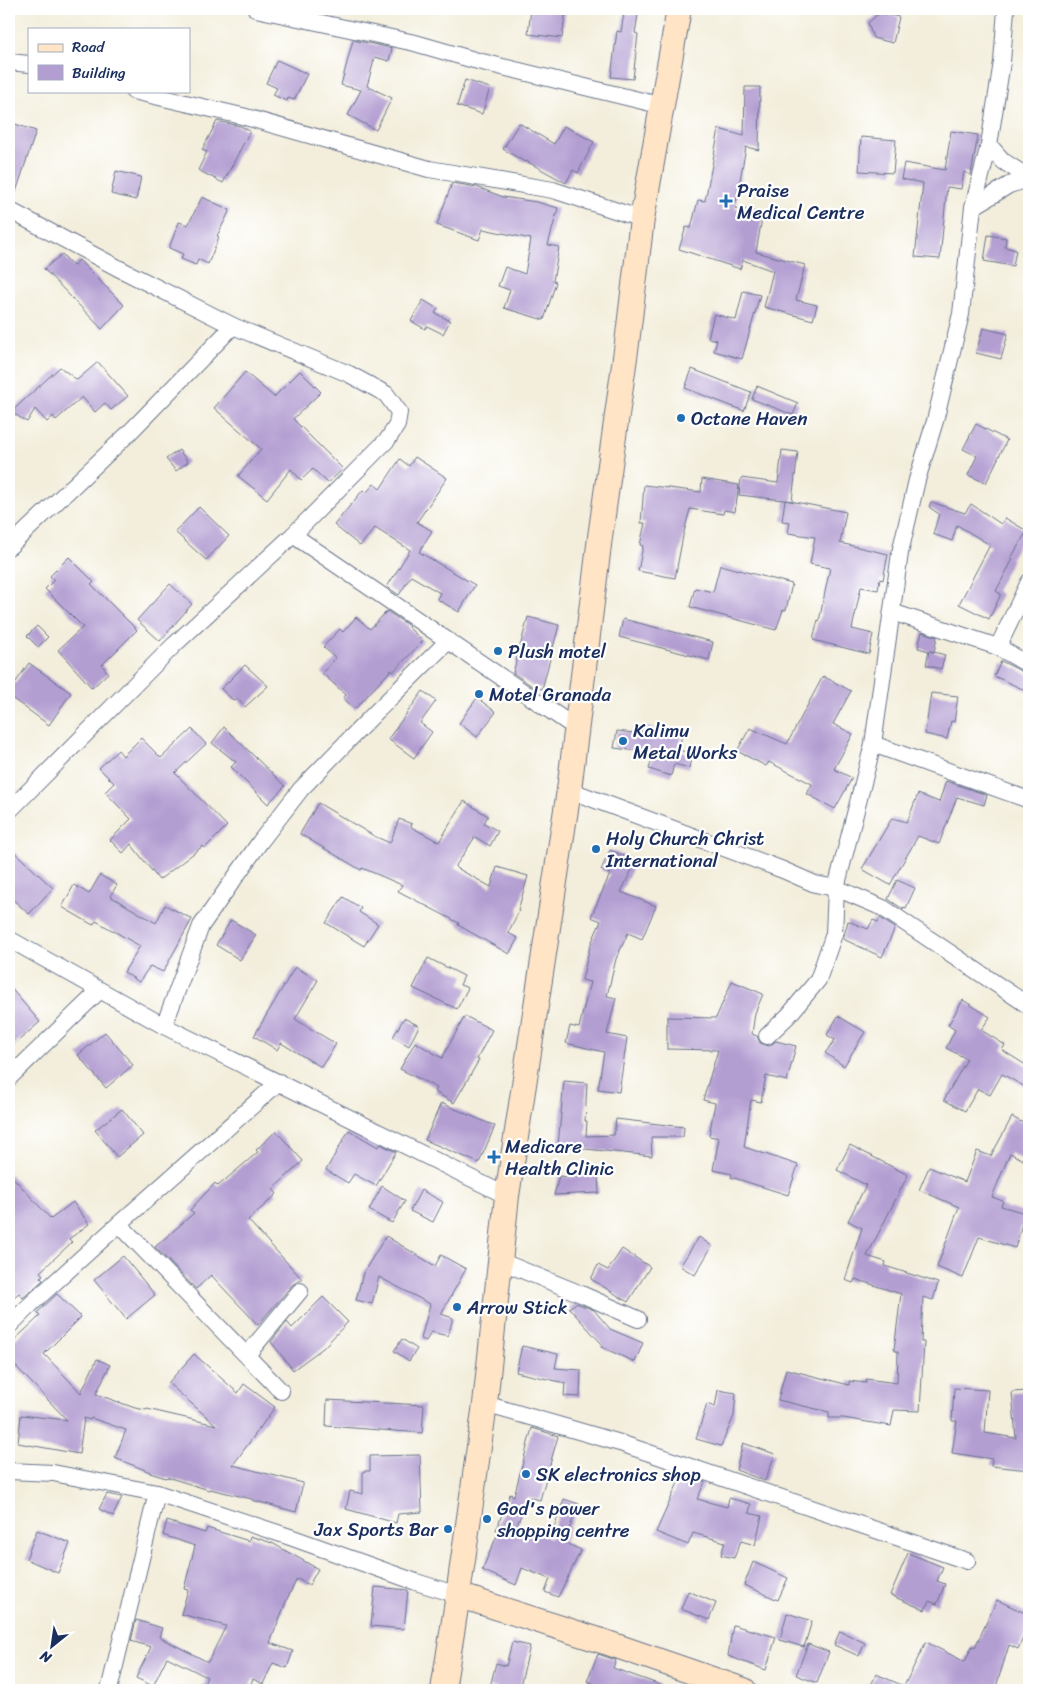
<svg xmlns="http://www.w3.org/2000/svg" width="1038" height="1699" font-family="Sriracha,sans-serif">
	<rect width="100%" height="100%" fill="#fff"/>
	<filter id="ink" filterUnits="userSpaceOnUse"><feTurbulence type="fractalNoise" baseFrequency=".02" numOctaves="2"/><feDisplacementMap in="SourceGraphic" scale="10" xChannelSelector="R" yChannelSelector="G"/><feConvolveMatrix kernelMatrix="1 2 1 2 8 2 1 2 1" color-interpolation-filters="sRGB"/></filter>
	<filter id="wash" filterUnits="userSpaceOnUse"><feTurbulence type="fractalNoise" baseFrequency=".0096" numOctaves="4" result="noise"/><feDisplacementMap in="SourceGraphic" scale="20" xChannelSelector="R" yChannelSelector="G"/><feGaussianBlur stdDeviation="1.12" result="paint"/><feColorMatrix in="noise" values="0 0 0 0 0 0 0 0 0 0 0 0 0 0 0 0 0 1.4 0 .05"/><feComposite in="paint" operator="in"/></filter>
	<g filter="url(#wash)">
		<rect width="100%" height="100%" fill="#f3eedb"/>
		<g id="blocks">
			<g fill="#b39ed2">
				<path d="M531 9H566L562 38 528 34Z"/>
				<path d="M624 13 638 15 635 33 638 34 633 79 611 77 617 31 621 32Z"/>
				<path d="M879 13 899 17 893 43 873 38 868 23Z"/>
				<path d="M353 40 392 48 389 61 375 57 367 86 392 98 376 130 348 115 361 90 341 85Z"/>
				<path d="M277 60 307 74 294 100 288 98 287 101 273 95 277 88 266 83Z"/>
				<path d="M465 80 490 88 482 114 457 106Z"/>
				<path d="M745 87H760L759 150 746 147 735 208 763 213 756 252 805 265 796 300 817 305 813 320 764 307 773 271 743 260 740 269 679 249 686 227 691 228 698 200 705 201 719 129 744 136Z"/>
				<path d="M217 121 240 126 250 131 223 183 198 170 207 152 202 150Z"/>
				<path d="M9 122 36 131 13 201 9 200Z"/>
				<path d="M519 123 554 144 564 126 594 142 578 173 573 170 566 183 526 161 525 162 503 149Z"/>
				<path d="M951 131 978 135 971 175 964 172 961 189 947 187 940 259 915 257 923 183 901 179 904 163 945 170Z"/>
				<path d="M861 137 896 140 893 173 859 171Z"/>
				<path d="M116 171 141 177 136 200 111 194Z"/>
				<path d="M452 183 477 187 503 197 537 202 558 208 548 245 559 247 553 281 556 282 544 320 504 308 510 290 498 286 505 267 525 274 531 239 483 229 479 240 437 225Z"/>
				<path d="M202 197 230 210 217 236 219 237 208 264 198 259 196 265 181 259 183 254 169 248 179 222 188 225Z"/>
				<path d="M988 235 1006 238 1005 247 1016 250 1013 266 984 261Z"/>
				<path d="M62 254 73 266 79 260 124 305 102 329 44 269Z"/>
				<path d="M743 291 760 295 742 359 714 351 717 340 708 338 714 314 736 320Z"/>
				<path d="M423 300 438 309 435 313 450 321 443 334 427 326 425 329 411 321Z"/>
				<path d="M983 328 1008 334 1001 359 976 353Z"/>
				<path d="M98 362 128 396 111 410 105 403 95 412 82 397 56 420 53 416 47 422 35 409 27 422 11 412 60 367 77 380Z"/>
				<path d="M692 369 751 392 744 411 685 388Z"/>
				<path d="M300 371 321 392 293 419 343 469 328 483 313 469 301 480 291 469 267 499 238 476 261 449 214 408 245 372 274 397Z"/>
				<path d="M757 386 798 403 793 415 752 399Z"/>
				<path d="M976 424 1007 440 986 483 968 475 977 456 963 449Z"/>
				<path d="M179 450 188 462 176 471 166 459Z"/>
				<path d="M782 450 798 452 792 501 739 495 741 478 778 483Z"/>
				<path d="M415 457 447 478 417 522 432 531 419 552 475 585 459 612 437 599 440 593 411 576 399 595 387 587 410 550 375 528 360 546 334 525 363 490 366 493 374 484 380 489 400 459 409 466Z"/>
				<path d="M702 479 739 485 735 512 724 510 723 514 690 509 683 536 675 578 638 571 643 546 640 545 645 523H641L644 485 701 492Z"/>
				<path d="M785 500 846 512 840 543 888 554 883 580 880 579 878 590 861 587 852 629 873 634 869 654 813 640 818 620 819 621 830 568 810 564 815 537 788 533 790 522 782 521Z"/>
				<path d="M931 502 965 513 971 504 1001 524 1005 518 1027 531 1011 558 1013 559 996 591 1001 594 989 619 959 604 990 545 957 525 952 541 933 534 939 514 929 507Z"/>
				<path d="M199 507 229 536 206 560 175 532Z"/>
				<path d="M69 557 94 582 91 584 137 630 102 665 108 673 92 688 58 650 83 627 45 589 54 580 50 576Z"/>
				<path d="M720 565 792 584 786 610H783L776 630 690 607 695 588 713 592Z"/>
				<path d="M170 584 192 604 160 641 137 620Z"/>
				<path d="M387 611 409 626 408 627 423 641 393 672 391 670 355 709 343 698 346 695 322 673 336 658 323 647 340 629 343 632 356 617 370 629Z"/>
				<path d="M528 617 559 625 542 689 532 686 513 673Z"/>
				<path d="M623 619 713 642 709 660 619 637Z"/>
				<path d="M37 626 48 637 38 647 27 636Z"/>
				<path d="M922 632 937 637 934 652 930 651 945 655 941 669 926 665 929 651 918 648Z"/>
				<path d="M1001 661 1029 675V692L994 676Z"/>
				<path d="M29 663 71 693 49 725 9 696V692Z"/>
				<path d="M245 665 268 686 245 707 237 698 234 701 221 689Z"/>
				<path d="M823 676 851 691 833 724 853 734 834 769 852 778 835 809 807 794 812 784 769 762 766 766 737 751 750 728 787 744Z"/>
				<path d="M423 691 436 701 420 723 432 732 414 758 388 739Z"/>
				<path d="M931 693 958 696 954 722 951 721 947 739 925 734Z"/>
				<path d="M477 698 496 712 477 737 459 723Z"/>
				<path d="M224 727 285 786 268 804 231 767 236 762 212 743Z"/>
				<path d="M643 727 682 734 679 750 692 754 689 768 674 764 671 776 649 769 654 753 614 748 617 731 641 734Z"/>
				<path d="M192 729 206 744 175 773 227 826 205 848 203 846 159 880 131 844 123 853 110 840 131 819 105 792 114 783 99 768 118 750 123 756 141 738 161 758Z"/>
				<path d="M946 781 987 795 984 805 957 797 939 844 918 836 890 885 862 869 892 818 907 822 918 794 939 802Z"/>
				<path d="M464 801 488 816 484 823 498 831 490 846 475 837 455 867 491 887 497 867 528 876 518 910 519 911 508 933 518 938 509 954 458 925 459 923 398 891 402 885 362 868 361 870 300 834 318 803 374 836 390 843 399 819 412 824 411 827 439 842Z"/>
				<path d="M9 847 53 888 29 914 9 896Z"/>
				<path d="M610 850 636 861 621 892 656 906 642 939 628 933 616 959 607 996 616 998 607 1034 627 1038 619 1092 598 1089 604 1052 566 1043 570 1026 579 1028 590 982 582 980 590 946 601 921 591 917 610 874 601 870Z"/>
				<path d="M100 875 117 885 110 896 156 923 165 905 192 919 163 972 150 966 139 982 124 972 140 946 96 921 93 925 62 907 74 885 89 894Z"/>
				<path d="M897 880 915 888 906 908 903 907V909L888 899Z"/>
				<path d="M343 897 361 908 359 912 378 924 364 946 326 923Z"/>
				<path d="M880 918 895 928 882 957 843 939 848 921 868 929 873 920 878 922Z"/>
				<path d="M231 920 256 935 240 960 216 945Z"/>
				<path d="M428 958 464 976 460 985 468 988 457 1009 413 988Z"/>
				<path d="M295 967 318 980 295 1019 336 1044 321 1067 281 1043 277 1050 254 1036Z"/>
				<path d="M732 981 763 994 755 1013 752 1034 757 1036 760 1043 769 1046 776 1041 796 1046 787 1081 766 1076 761 1102 751 1100 744 1147 798 1165 788 1195 731 1177 732 1174 713 1170 719 1138 709 1136 715 1103 703 1100 718 1050 667 1049V1017L716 1018Z"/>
				<path d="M9 986 40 1022 9 1049Z"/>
				<path d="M963 1000 990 1017 981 1030 1005 1045 1002 1050 1029 1067V1089L1002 1074 990 1095 978 1089 965 1111 944 1100 967 1059 946 1048 955 1030 948 1025Z"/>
				<path d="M465 1016 492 1030 477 1059 479 1060 454 1103 435 1092 437 1088 400 1069 415 1042 442 1058Z"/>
				<path d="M838 1016 865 1032 844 1066 825 1053 835 1040 827 1035Z"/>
				<path d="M404 1018 419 1026 409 1046 393 1037Z"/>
				<path d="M105 1032 133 1065 106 1088 78 1055Z"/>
				<path d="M564 1081 587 1083 585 1121H587L586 1136 614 1135 616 1119 684 1127 683 1137H651L652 1156 558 1146Z"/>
				<path d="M441 1103 495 1126 479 1163 425 1140Z"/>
				<path d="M122 1109 143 1135 117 1157 95 1130Z"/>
				<path d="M1012 1117 1029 1126V1163L1010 1153 992 1197 1003 1201 1001 1206 1025 1213 1015 1248 979 1237 963 1278 937 1267 959 1207 919 1190 929 1167 965 1182 977 1151 991 1156Z"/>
				<path d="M349 1130 378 1147 380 1144 396 1152 376 1186 354 1174 348 1183 326 1170Z"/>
				<path d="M276 1131 303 1161 273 1189 277 1194 248 1220 302 1279 292 1285 258 1325 211 1275 196 1289 155 1247 194 1213 190 1210 215 1183 218 1186 258 1152 256 1150Z"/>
				<path d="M850 1145 908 1175 867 1256 886 1262 885 1266 938 1283 933 1300 923 1297 921 1342H924L920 1411 894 1410 891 1426 843 1418H829V1412L778 1400 786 1369 849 1385V1381L866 1383V1379L897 1383 898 1352 894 1350 901 1294 855 1279 853 1283 845 1280 862 1228 848 1221 866 1185 837 1170Z"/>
				<path d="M9 1173 51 1219 73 1202 89 1224 69 1239 72 1242 40 1272 43 1275 40 1277 43 1280 23 1298 19 1293 9 1301Z"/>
				<path d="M559 1176 567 1177 598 1176 599 1193 554 1195Z"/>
				<path d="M382 1186 405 1201 392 1223 369 1210Z"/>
				<path d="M421 1190 443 1202 433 1222 410 1211Z"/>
				<path d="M386 1236 435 1266 441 1255 466 1269 441 1314 453 1318 448 1336 431 1332 426 1341 421 1339 430 1304 379 1277 372 1304 356 1300 363 1273Z"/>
				<path d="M699 1237 712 1246 695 1275 680 1266Z"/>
				<path d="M622 1249 650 1267 628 1302 591 1279 598 1265 608 1270Z"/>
				<path d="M123 1256 155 1295 126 1319 94 1280Z"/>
				<path d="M57 1294 81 1317 44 1354 81 1393 97 1359 110 1365 96 1394 135 1408 146 1410 147 1409 216 1425 168 1383 194 1354 238 1393 244 1384 275 1407 233 1465 303 1483 296 1512 252 1500V1499L210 1489 209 1490 167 1477 166 1478 150 1473V1472L115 1458 126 1430 91 1418 90 1420 84 1418 79 1454 18 1443 21 1415 67 1420 9 1359V1345L40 1316 37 1313Z"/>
				<path d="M323 1297 348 1322 323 1348 293 1370 271 1342 287 1322 292 1328Z"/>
				<path d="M576 1303 594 1310 610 1329 643 1343 635 1362 601 1347 602 1344 569 1308Z"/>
				<path d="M402 1339 417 1349 409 1361 394 1351Z"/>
				<path d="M522 1346 558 1354 555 1368 581 1370 580 1397 564 1396 565 1383 516 1372Z"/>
				<path d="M954 1388 988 1390 985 1433 1016 1438 1012 1392 1029 1391V1470L991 1466 992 1459 952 1453 957 1421H952Z"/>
				<path d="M718 1390 736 1393 734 1416 721 1446 696 1439 707 1404 715 1407Z"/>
				<path d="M327 1400 424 1405 422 1433 326 1426Z"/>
				<path d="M532 1428 558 1436 540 1500 528 1497 517 1525 550 1539 564 1499 579 1504 564 1542 581 1550 558 1597 545 1592 550 1579 522 1568 516 1585 482 1570 499 1531 496 1530 510 1494 514 1496Z"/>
				<path d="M743 1443 775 1454 765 1481 736 1470Z"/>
				<path d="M420 1455 422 1512 398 1514 396 1523 346 1509 350 1491 363 1494V1471H370V1456Z"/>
				<path d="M682 1474 705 1482 697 1499 727 1507 729 1498 751 1504 749 1513 762 1516 755 1545 741 1541 734 1558 721 1555 725 1542 693 1533 688 1545 656 1532Z"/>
				<path d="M107 1494 122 1497 113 1516 99 1509Z"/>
				<path d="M167 1521 205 1533 207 1528 249 1541 250 1536 272 1543 318 1569 309 1585 297 1579 287 1599 270 1643 293 1651 287 1668 273 1663 263 1684 253 1679 248 1690H201L207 1677 167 1657 153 1686 136 1678 151 1647 131 1641 136 1620 162 1628 159 1637 208 1662 226 1626 181 1614 188 1590 184 1589 195 1546 163 1535Z"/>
				<path d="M37 1530 70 1543 58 1573 26 1559Z"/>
				<path d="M908 1553 943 1567 937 1581 945 1584 937 1604 929 1601 925 1610 890 1595Z"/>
				<path d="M753 1562 788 1578 778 1600 744 1585Z"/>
				<path d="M375 1587 408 1590 404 1629 371 1626Z"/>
				<path d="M688 1591 716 1603 709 1620 681 1609Z"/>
				<path d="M997 1600 1029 1615V1625L1018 1649 1009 1645 995 1690H869L876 1674 904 1686 926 1642 965 1662 972 1646 975 1647Z"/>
				<path d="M787 1613 812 1621 804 1647 780 1640Z"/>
				<path d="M733 1625 776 1637 766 1670 728 1656Z"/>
				<path d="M840 1631 865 1643 859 1656 834 1645Z"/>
				<path d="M512 1642 530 1646 519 1690H505L490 1687 496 1663 506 1666Z"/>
				<path d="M808 1644 829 1652 817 1683 796 1675Z"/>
				<path d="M598 1654 616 1660 613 1668 669 1688 668 1690H610L587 1681Z"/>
			</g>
		</g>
	</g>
	<g filter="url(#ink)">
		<use href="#blocks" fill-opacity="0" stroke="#67728a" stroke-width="1"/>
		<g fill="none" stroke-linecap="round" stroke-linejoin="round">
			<g stroke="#67728a" stroke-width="18">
				<g id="street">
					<path d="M256 9 415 43 474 60 663 106"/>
					<path d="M9 62 29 64"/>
					<path d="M133 91 242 116 429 169 553 190 642 219"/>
					<path d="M989 145 1003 161 1029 178"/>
					<path d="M973 207 1009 185 1029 179"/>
					<path d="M9 210 118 268 233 326 349 374 386 394 399 412 397 425 388 439 293 535 174 645 9 811"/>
					<path d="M293 535 576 728"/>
					<path d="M9 547 128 434 233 326"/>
					<path d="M892 612 998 647 1029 665"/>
					<path d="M998 647 1029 582"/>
					<path d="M873 744 1029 800"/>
					<path d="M569 790 783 870 815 884 836 888 883 908 1029 1006"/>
					<path d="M9 939 164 1026 507 1196"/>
					<path d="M164 1026 201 926 260 842 301 789 375 713 448 641"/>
					<path d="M767 1036 789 1015 818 980 834 934 836 888 873 744 900 553 917 480 935 421 961 314 973 207 989 145 1002 62 1006 9"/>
					<path d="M9 1078 99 991"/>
					<path d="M119 1224 281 1391"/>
					<path d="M500 1261 581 1294 638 1319"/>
					<path d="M9 1326 31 1304 119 1224 279 1082"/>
					<path d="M247 1355 300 1291"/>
					<path d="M485 1404 620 1443 967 1561"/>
					<path d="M9 1471 53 1473 157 1493 290 1537 416 1582 458 1595"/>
					<path d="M109 1690 157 1493"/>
				</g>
			</g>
			<g stroke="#67728a" stroke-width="26">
				<g id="secondary">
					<path d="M458 1595 605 1642 744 1690"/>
					<path d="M443 1690 458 1595 485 1404 507 1196 569 790 600 537 627 343 642 219 679 9"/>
				</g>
			</g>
			<use href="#street" stroke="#fff" stroke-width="16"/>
			<use href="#secondary" stroke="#ffe4c6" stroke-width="24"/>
		</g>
	</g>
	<g fill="#1f6fb2" stroke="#fff" stroke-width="2">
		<path d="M723.5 193.5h5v5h5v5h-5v5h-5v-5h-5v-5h5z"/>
		<circle cx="681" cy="418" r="5"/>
		<circle cx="498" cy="651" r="5"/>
		<circle cx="479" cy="694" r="5"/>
		<circle cx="623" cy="741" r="5"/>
		<circle cx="596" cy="849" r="5"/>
		<path d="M491.5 1149.5h5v5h5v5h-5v5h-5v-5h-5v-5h5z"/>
		<circle cx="457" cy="1307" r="5"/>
		<circle cx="526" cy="1474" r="5"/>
		<circle cx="487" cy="1519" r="5"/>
		<circle cx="448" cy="1529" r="5"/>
	</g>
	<g text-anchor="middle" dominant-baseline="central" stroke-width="4.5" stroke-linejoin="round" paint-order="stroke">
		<g font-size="19" fill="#1b2f5e" stroke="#fff" text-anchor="start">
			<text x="737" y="190">Praise<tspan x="737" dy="22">Medical Centre</tspan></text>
			<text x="691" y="418">Octane Haven</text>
			<text x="508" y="651">Plush motel</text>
			<text x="489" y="694">Motel Granada</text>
			<text x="633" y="730">Kalimu<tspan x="633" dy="22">Metal Works</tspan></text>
			<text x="606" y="838">Holy Church Christ<tspan x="606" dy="22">International</tspan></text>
			<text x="505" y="1146">Medicare<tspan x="505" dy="22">Health Clinic</tspan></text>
			<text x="467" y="1307">Arrow Stick</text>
			<text x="536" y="1474">SK electronics shop</text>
			<text x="497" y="1508">God's power<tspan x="497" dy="22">shopping centre</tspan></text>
			<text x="438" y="1529" text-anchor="end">Jax Sports Bar</text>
		</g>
	</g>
	<rect width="1038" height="1699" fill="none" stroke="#fff" stroke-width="30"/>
	<rect x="28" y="28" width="162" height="65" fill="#ffffff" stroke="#a4acbf"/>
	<rect x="38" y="44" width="25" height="8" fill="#ffe4c6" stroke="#a4acbf"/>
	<text x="72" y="52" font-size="15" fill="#1b2f5e">Road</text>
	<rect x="38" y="65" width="25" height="15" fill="#b39ed2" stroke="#a4acbf"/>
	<text x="72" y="78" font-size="15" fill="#1b2f5e">Building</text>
	<g transform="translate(52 1646) rotate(210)" stroke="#ffffff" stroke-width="4" paint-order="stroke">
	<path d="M0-4L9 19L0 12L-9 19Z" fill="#1b2f5e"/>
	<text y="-8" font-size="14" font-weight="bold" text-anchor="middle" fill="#1b2f5e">N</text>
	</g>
</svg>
